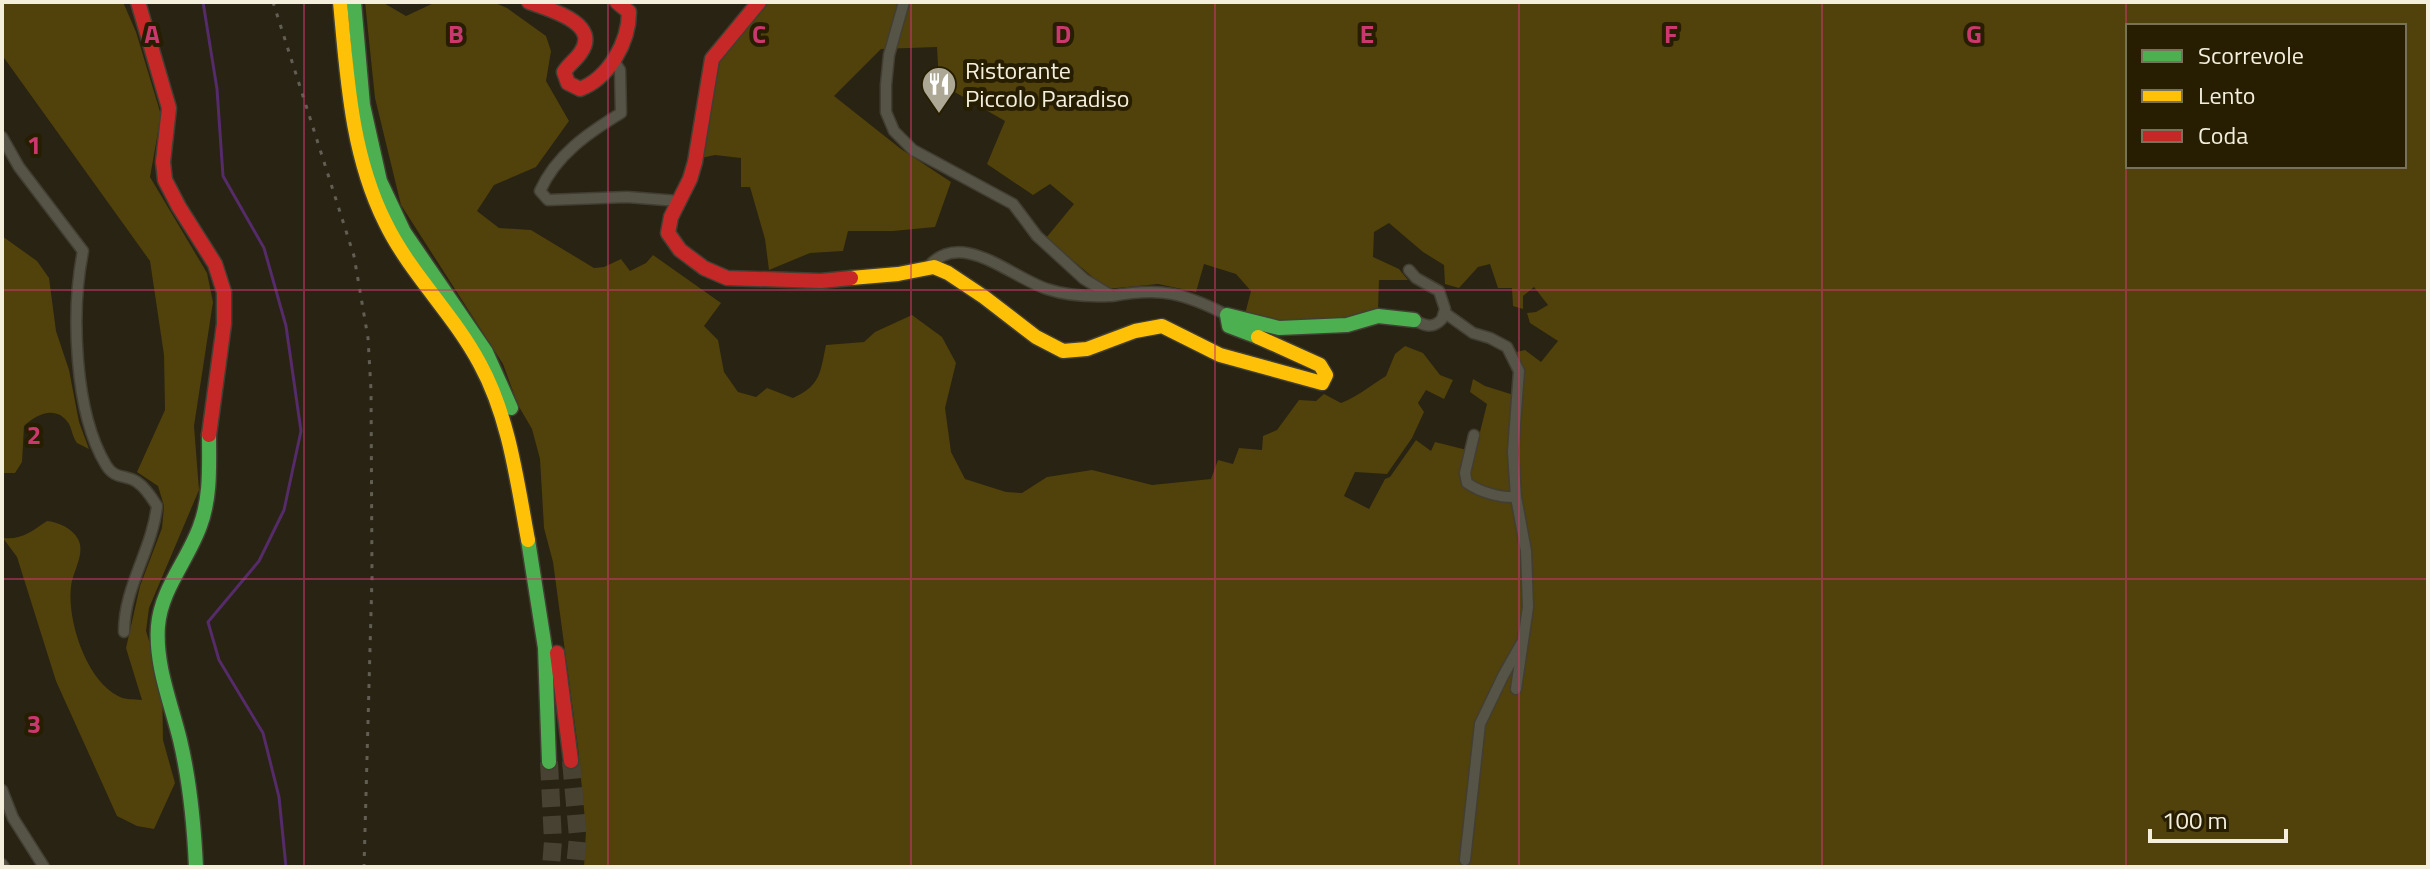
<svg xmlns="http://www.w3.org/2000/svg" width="2430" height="869" font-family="'Titillium Web',sans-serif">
	<rect width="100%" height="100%" fill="#282313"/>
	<g fill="#51410a" fill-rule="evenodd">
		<path d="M2 2H123L136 32 161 115 150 177 207 273 213 302 194 426 199 490 149 608 146 631 162 682 163 740 175 783 154 829 137 826 117 816 56 681 17 557 3 538C22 540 32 531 47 521 58 522 72 528 78 539 86 554 72 572 71 587 67 620 86 680 118 696 125 700 134 699 142 700L126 648 140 586 162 528 164 506 158 486 137 472 165 410 164 355 150 261 2 55Z"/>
		<path d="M365 2H382L406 16 436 2H493L507 8 546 36 551 51 546 81 569 121 536 167 494 185 477 211 499 228 531 230 594 268 604 267 621 259 630 271 646 263 653 255 721 303 704 326 718 340 724 372 738 392 756 397 767 388 793 398C821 385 820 373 826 345L864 342 875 332 912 315 942 337 956 363 945 408 951 452 965 479 1006 492 1022 493 1047 477 1092 470 1152 485 1211 479 1218 460 1233 464 1239 448 1262 450 1263 436 1277 430 1299 400 1316 401 1324 394 1341 403C1357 397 1371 385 1386 376L1395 354 1405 346 1423 353 1440 375 1453 380 1444 399 1426 390 1418 403 1424 412 1412 438 1387 474 1355 472 1344 496 1369 509 1385 479 1390 477 1416 440 1431 451 1435 442 1475 452 1487 404 1470 392 1473 379 1485 386 1520 397 1523 371 1517 352 1525 350 1541 362 1558 341 1530 323 1527 313 1536 312 1548 305 1534 287 1523 296V309L1513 306 1512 288H1498L1490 264 1478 267 1459 288 1445 284 1444 265 1423 252 1389 223 1374 232 1373 257 1399 269 1408 280H1379L1378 311C1366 314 1353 320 1341 322 1312 326 1273 325 1245 314L1251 291 1236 274 1204 264 1196 292 1158 284 1107 289 1046 238 1074 204 1050 184 1033 195 987 164 1005 121 939 83 937 47 881 49 834 96 901 149 951 182 935 227 893 231H848L843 251 810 253 769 270 765 239 750 187H741V158L715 155 701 158 717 64 765 2H2428V867H584L586 830 578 748 553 562 544 528 540 459 532 429 518 405 503 364 401 205 375 98ZM2128 26H2404V166H2128Z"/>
		<path d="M2 236 37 261 49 278 56 331 69 370 79 422 89 449C87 448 79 444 77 443 73 438 72 430 69 424 57 405 38 413 24 426L22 462 15 473H2Z"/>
	</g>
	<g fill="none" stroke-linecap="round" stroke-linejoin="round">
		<path stroke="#552b69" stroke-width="3" d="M203 2 217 89 223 176 264 248 286 326 301 431 284 510 259 561 208 622 219 660 263 733 279 797 286 867"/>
		<g stroke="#474231" stroke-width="18" stroke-dasharray="18 9" stroke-linecap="butt">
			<path d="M571 761 578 837 575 867"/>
			<path d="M549 762 553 841 551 867"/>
		</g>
		<g stroke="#423e32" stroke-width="13">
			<g id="street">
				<path d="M904 2 889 55 886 85V112L894 131 913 150 1013 204 1037 236 1084 279 1112 296C1161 287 1184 293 1227 315"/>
				<path d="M614 61 620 70 621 113C588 133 556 155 540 191L548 200 627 197 678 201"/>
				<path d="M2 137 19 167 83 251C71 311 74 412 106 465 115 480 125 474 137 482 146 488 152 498 157 506 152 550 124 587 124 632"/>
				<path d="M928 267C961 228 1010 277 1047 289 1068 296 1088 297 1110 296"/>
				<path d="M1409 270 1416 278 1439 291 1445 309 1442 319C1433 329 1425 326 1414 320"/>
				<path d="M1445 313 1473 333 1490 338 1507 347 1519 371 1513 452 1516 497 1526 551 1528 607 1516 689"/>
				<path d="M1474 435 1465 473 1467 483C1480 492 1500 498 1516 497"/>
				<path d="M2 790 13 818 44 867"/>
				<path d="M1465 860 1480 724 1503 676 1521 644"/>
				<path d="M2 864 4 867"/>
			</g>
		</g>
		<g stroke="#423e32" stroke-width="17">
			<g id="fast">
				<path d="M354 2 363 105 380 181 404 232 486 352 511 408"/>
				<path d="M1258 337 1229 326 1227 315 1279 328 1347 325 1378 316 1414 320"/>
				<path d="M528 540 545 648 549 762"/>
				<path d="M196 867C194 824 190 782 180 740 171 703 155 665 158 626 161 589 188 560 200 526 211 497 209 465 209 435"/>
			</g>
		</g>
		<g stroke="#423e32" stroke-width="17">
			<g id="slow">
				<path d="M340 2C347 76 351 154 385 222 410 274 453 313 480 364 509 417 517 481 528 540"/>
				<path d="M851 278 898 274 934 267 948 273 984 297 1036 337 1063 351 1087 349 1135 331 1162 326 1220 355 1322 383 1326 375 1320 365 1258 337"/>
			</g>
		</g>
		<g stroke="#423e32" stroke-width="17">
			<g id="jam">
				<path d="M138 2 169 108 163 162 165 180 179 207 215 264 224 292V324L209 435"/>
				<path d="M529 2C548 9 601 23 581 52 576 60 569 64 564 72L568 83 580 89C609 78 629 42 629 12L617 2"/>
				<path d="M759 2 712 59 695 162 690 179 671 217 668 233 680 250 704 268 727 278 821 281 851 278"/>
				<path d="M557 653 571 761"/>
			</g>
		</g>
		<use href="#street" stroke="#565347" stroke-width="10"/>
		<use href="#fast" stroke="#4caf50" stroke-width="14"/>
		<use href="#slow" stroke="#ffc107" stroke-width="14"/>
		<use href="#jam" stroke="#c62828" stroke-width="14"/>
		<path stroke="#625e53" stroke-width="3" stroke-dasharray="4 8" stroke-linecap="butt" d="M273 2 354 256 368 338 371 390 372 577 364 867"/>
	</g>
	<path fill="none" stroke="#ca386e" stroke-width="2" stroke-opacity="0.55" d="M304 2V867M608 2V867M911 2V867M1215 2V867M1519 2V867M1822 2V867M2126 2V867M2 290H2428M2 579H2428"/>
	<defs>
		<g id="restaurant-pin" transform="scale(1.8)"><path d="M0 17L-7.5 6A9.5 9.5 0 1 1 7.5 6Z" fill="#ada896" stroke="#271e02"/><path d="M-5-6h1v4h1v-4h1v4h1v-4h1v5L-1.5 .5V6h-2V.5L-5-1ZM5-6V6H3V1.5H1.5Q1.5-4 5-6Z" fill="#fff"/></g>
	</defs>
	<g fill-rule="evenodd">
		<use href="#restaurant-pin" x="939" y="84"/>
	</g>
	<g text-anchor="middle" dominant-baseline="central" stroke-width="8" stroke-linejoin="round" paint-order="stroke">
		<g font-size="24" fill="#f4efdd" stroke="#271e02" text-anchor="start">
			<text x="965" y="70">Ristorante<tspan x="965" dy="28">Piccolo Paradiso</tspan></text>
		</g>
	</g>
	<g font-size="26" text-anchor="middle" font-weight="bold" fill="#ca386e" stroke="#271e02" stroke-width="8" stroke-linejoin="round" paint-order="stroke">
		<text x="152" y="43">A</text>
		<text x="456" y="43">B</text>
		<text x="759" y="43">C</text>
		<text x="1063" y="43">D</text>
		<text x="1367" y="43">E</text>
		<text x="1671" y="43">F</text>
		<text x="1974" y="43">G</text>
		<text x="34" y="154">1</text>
		<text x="34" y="444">2</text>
		<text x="34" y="733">3</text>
	</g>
	<rect width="2430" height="869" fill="none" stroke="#f4efdd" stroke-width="8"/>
	<rect x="2126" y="24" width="280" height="144" fill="#271e02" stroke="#79725a" stroke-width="2"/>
	<rect x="2142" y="50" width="40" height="12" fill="#4caf50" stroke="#79725a" stroke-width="2"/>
	<text x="2198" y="64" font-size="24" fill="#f4efdd">Scorrevole</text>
	<rect x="2142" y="90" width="40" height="12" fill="#ffc107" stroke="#79725a" stroke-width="2"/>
	<text x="2198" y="104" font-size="24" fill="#f4efdd">Lento</text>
	<rect x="2142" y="130" width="40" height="12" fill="#c62828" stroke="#79725a" stroke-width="2"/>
	<text x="2198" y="144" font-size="24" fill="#f4efdd">Coda</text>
	<path d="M2150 829v12h136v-12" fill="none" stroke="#f4efdd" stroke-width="4"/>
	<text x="2162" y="829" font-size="24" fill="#f4efdd" stroke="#271e02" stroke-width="6" paint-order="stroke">100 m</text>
</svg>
